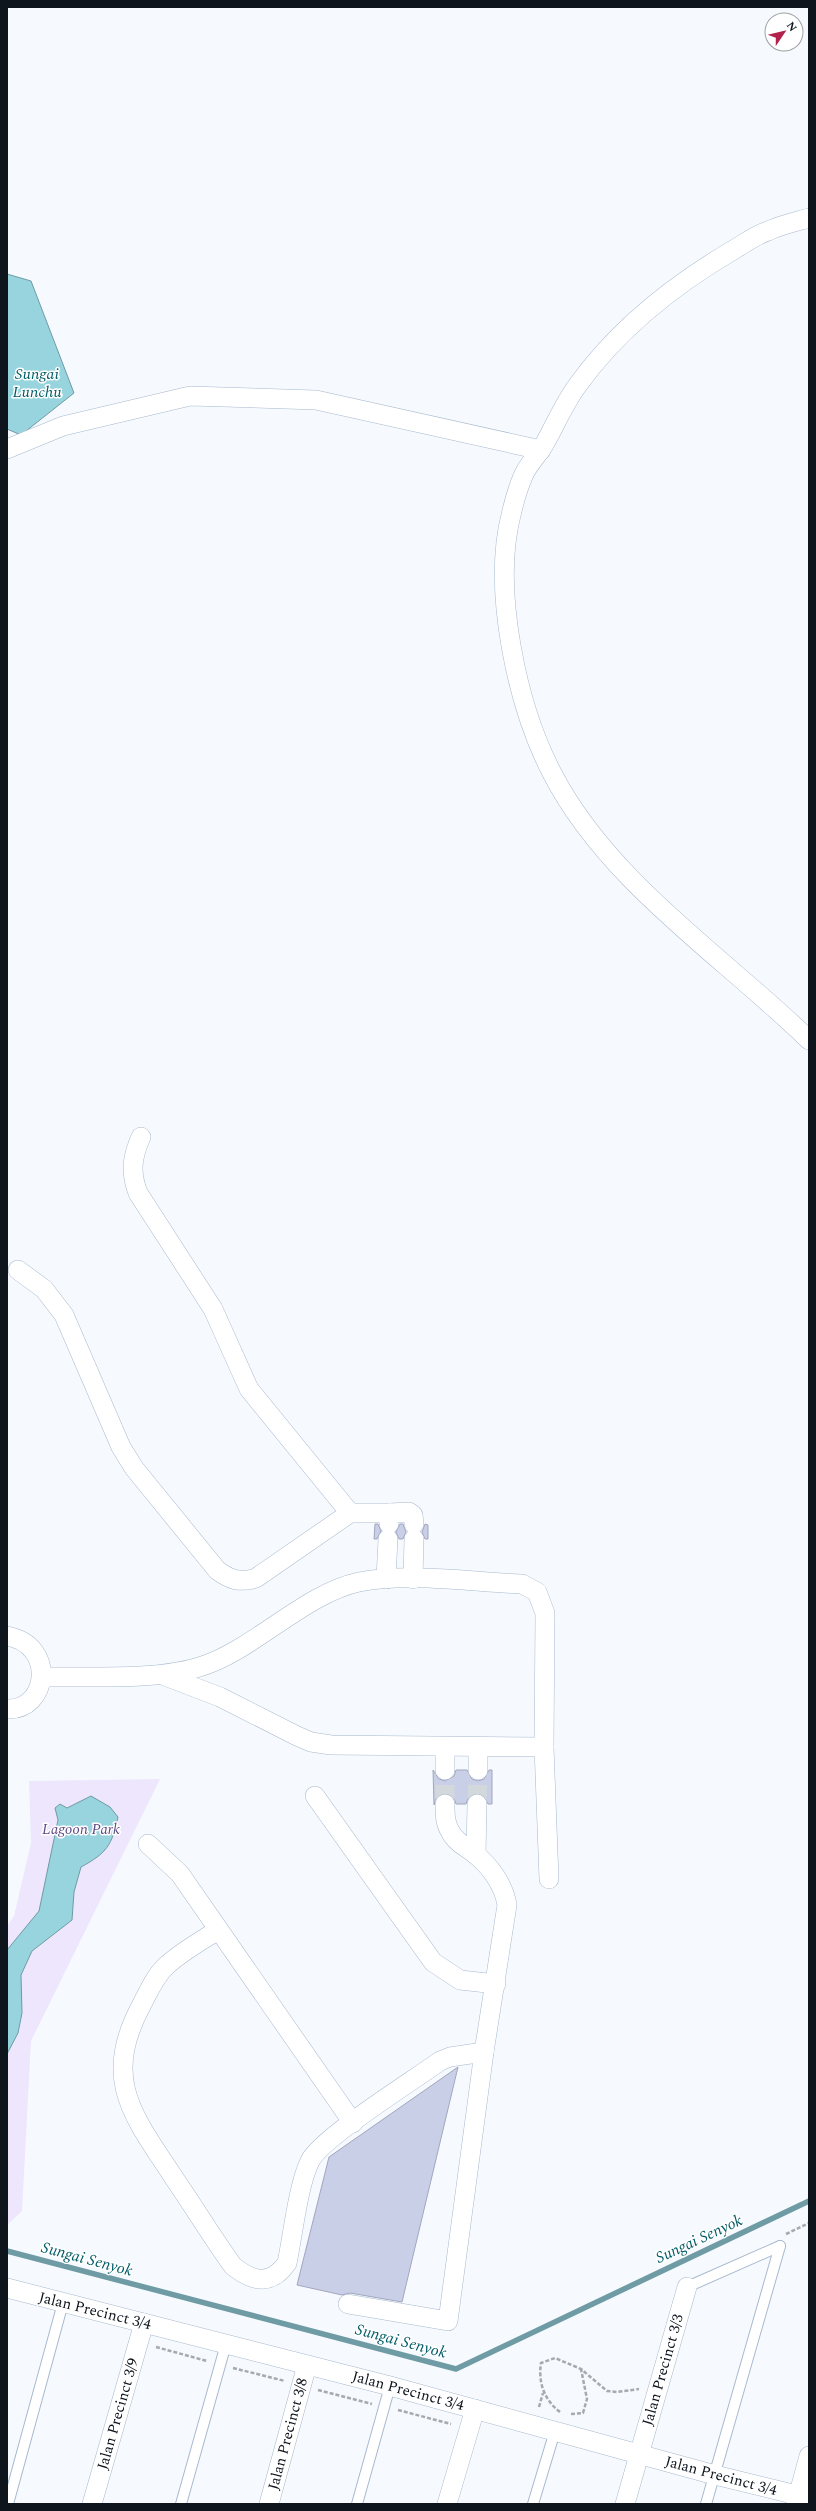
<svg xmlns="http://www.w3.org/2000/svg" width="816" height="2511" font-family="Spectral,serif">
	<rect width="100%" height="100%" fill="#f6fafe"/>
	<path fill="#ede6fd" d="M160 1779 31 2041 22 2211 7 2225V1926L14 1916 31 1843 29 1781Z"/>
	<g fill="#98d4de" stroke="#6f9ba4">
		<path d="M7 274 31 281 74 393 21 435 7 429Z"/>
		<path d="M91 1796 110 1807 118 1817C112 1845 107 1853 81 1867L74 1892 72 1920 32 1951 21 1975 22 2013 18 2033 7 2054V1950L39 1911 58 1820 55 1808 60 1804 67 1808Z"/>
	</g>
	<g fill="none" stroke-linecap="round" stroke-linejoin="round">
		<path stroke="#6f9ba4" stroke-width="5.5" d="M7 2251 456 2369 809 2201"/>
	</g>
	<g fill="#cacfe8" stroke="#a2a6be">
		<path d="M375 1524H378L381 1531 377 1539H374Z"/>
		<path d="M400 1524H403L406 1532 403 1539H399L396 1532Z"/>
		<path d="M425 1524 428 1525V1539H425L422 1532Z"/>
		<path d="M433 1770 439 1779 445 1781 454 1776 456 1770H467L472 1779 478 1781 484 1779 489 1770H492V1804H488L483 1795 477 1793 468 1798 466 1804H456L454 1798 445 1793 436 1798 434 1805Z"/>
		<path d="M458 2067 402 2302 350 2293 342 2295 297 2285 329 2157Z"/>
	</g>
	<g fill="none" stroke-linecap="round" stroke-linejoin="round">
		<g stroke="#d3d8dc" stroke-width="19" stroke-dasharray="19 10" stroke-linecap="butt">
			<path d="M445 1804V1770"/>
			<path d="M477 1804 478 1770"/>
		</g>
		<g stroke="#a8b9ce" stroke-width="12">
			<g id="service">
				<path d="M687 2287 780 2246"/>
				<path d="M8 2504 63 2303"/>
				<path d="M181 2504 226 2344"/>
				<path d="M357 2504 390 2386"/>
				<path d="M533 2504 555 2431"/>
				<path d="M706 2504 780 2246"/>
			</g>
		</g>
		<g stroke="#a8b9ce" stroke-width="20">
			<g id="minor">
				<path d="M809 218C795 222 781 225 768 231 756 235 745 243 735 249 675 284 617 330 577 386 564 404 555 425 545 443 539 454 529 463 524 474 518 487 514 502 511 515 492 590 517 706 552 773 608 882 723 956 809 1040"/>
				<path d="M7 449 63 426 190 396 316 400 541 450"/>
				<path d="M141 1137C132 1157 130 1172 138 1193L213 1309 249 1389 350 1513"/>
				<path d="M18 1270 44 1289 64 1315 121 1447 134 1468 217 1570C230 1580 240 1583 256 1578L350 1513H390"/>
				<path d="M389 1524 390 1513 409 1512 413 1515 414 1524"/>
				<path d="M386 1579 388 1539"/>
				<path d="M413 1579 414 1539"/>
				<path d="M7 1636C57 1645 48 1711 7 1709"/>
				<path d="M165 1676 220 1697 297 1736 311 1742 331 1745 544 1747"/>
				<path d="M42 1677C93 1676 167 1682 213 1662 261 1642 308 1593 359 1582 407 1572 472 1582 522 1584L537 1592 545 1613 544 1747 549 1879"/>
				<path d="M445 1747V1770"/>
				<path d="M478 1770V1747"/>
				<path d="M315 1796 433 1962 460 1980 496 1984"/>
				<path d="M148 1844 180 1874 353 2123"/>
				<path d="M476 1855 477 1804"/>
				<path d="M218 1930C201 1941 181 1952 166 1966 155 1976 149 1991 142 2004 101 2080 133 2115 174 2178 194 2207 212 2237 233 2266 253 2282 271 2286 287 2263 293 2235 298 2185 310 2161 321 2138 414 2080 440 2061L450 2057 484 2052"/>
				<path d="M7 2288 390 2386 715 2475 809 2498"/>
				<path d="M348 2304 448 2321 484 2052 507 1905C504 1885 490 1866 475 1854 466 1847 455 1842 450 1831 445 1823 445 1814 445 1804"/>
				<path d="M92 2504 144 2323"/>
				<path d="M269 2504 307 2365"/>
				<path d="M447 2504 475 2409"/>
				<path d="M625 2504 687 2287"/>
				<path d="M796 2504 809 2456"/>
			</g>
		</g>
		<g stroke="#a5aaaf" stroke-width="2.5" stroke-dasharray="4 2" stroke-linecap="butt">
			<path d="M786 2234 809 2223"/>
			<path d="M156 2347 207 2361"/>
			<path d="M233 2368 285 2381"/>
			<path d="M318 2390 372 2404"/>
			<path d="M539 2407 543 2393"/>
			<path d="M398 2410 451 2424"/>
			<path d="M560 2412C544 2400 538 2382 541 2363L555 2358 581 2369 607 2391 617 2392 639 2389"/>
			<path d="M571 2414 583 2413 587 2399 581 2369"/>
		</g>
		<use href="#service" stroke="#fff" stroke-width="10"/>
		<use href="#minor" stroke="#fff" stroke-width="19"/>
	</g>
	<g text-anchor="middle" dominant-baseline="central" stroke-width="3" stroke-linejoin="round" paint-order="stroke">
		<g font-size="15" font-style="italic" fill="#604a83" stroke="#fff">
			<text x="81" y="1829">Lagoon Park</text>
		</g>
		<g font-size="15" fill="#0f151d" stroke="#fff">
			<text transform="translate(95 2311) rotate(14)">Jalan Precinct 3/4</text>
			<text transform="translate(663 2370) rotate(-74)">Jalan Precinct 3/3</text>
			<text transform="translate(408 2391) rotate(15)">Jalan Precinct 3/4</text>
			<text transform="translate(118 2414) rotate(-74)">Jalan Precinct 3/9</text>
			<text transform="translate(288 2434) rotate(-75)">Jalan Precinct 3/8</text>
			<text transform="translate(721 2476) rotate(15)">Jalan Precinct 3/4</text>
		</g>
		<g font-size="16" font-style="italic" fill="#005b65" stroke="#fff">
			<text x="37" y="374">Sungai<tspan x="37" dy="18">Lunchu</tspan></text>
			<text transform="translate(699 2239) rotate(-25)">Sungai Senyok</text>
			<text transform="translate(87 2259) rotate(15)">Sungai Senyok</text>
			<text transform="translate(401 2341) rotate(15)">Sungai Senyok</text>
		</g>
	</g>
	<rect width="816" height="2511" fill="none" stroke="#0f151d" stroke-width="16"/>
	<g transform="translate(784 32) rotate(55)"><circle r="19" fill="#ffffff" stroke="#9fa1a5"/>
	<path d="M0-3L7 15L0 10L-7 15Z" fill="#b3224d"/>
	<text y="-6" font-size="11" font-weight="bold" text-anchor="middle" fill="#0f151d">N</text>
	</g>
</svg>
